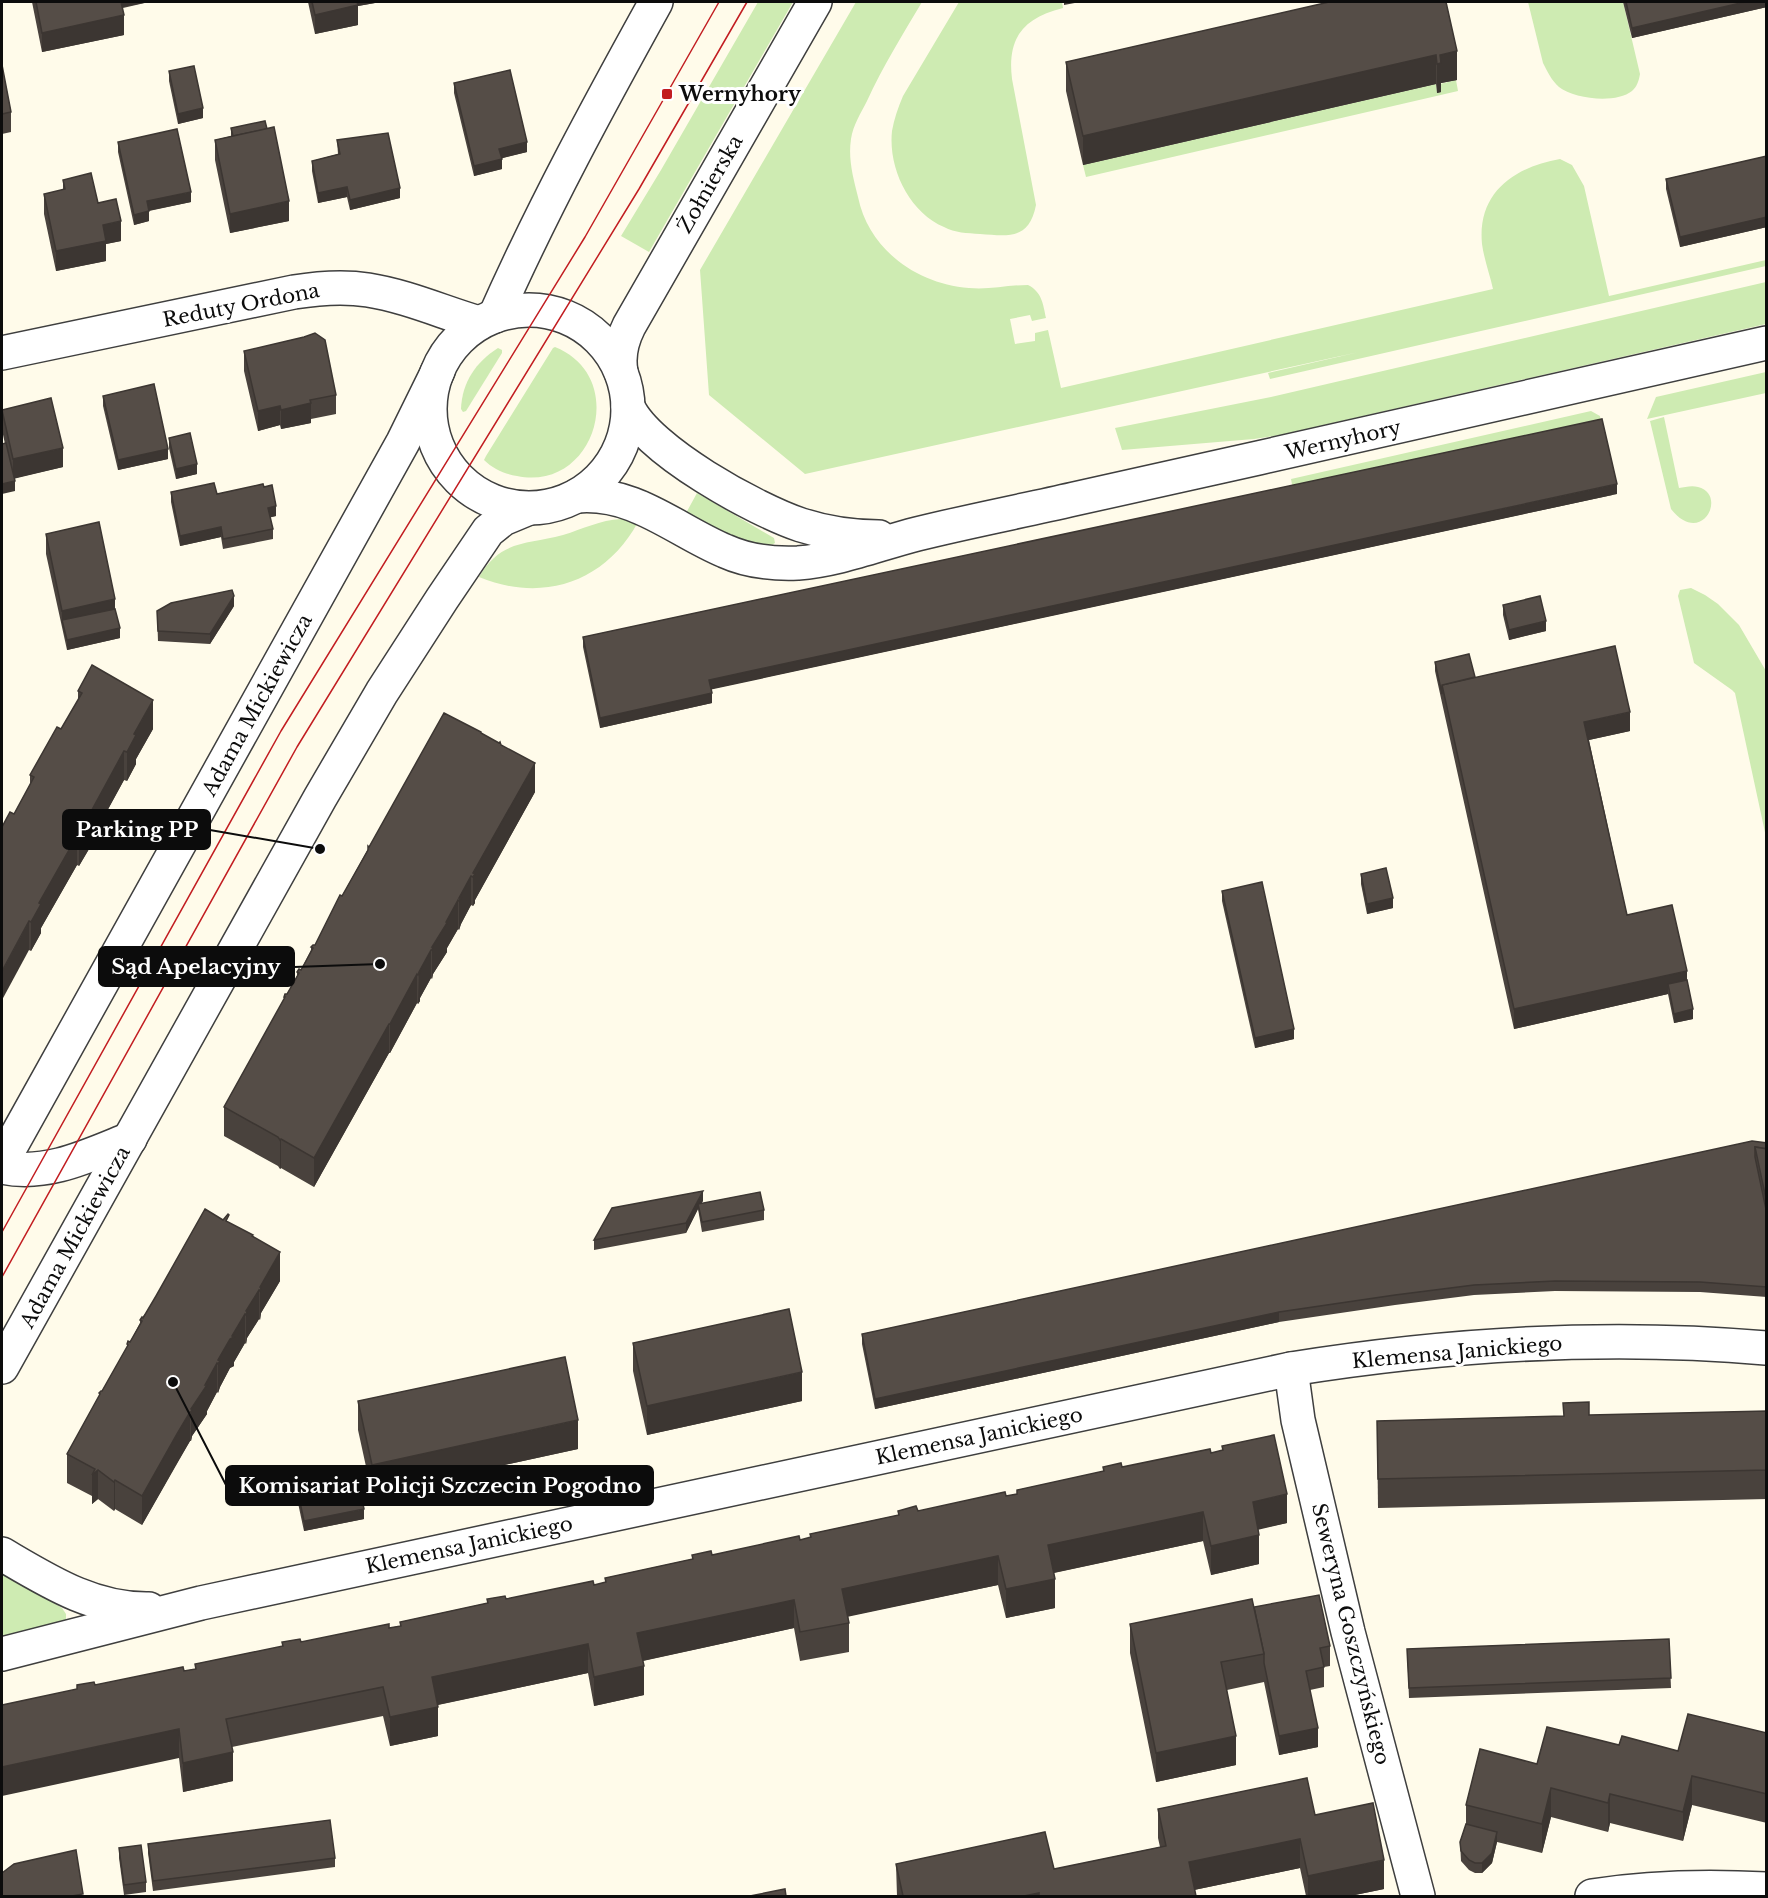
<svg xmlns="http://www.w3.org/2000/svg" width="1768" height="1898" font-family="'Libre Baskerville',serif">
	<rect width="100%" height="100%" fill="#fffbea"/>
	<g fill="#ceebb2">
		<path d="M758 2H793L649 252 621 236 661 170Z"/>
		<path d="M856 2H922C903 34 883 66 867 101 861 113 853 125 851 139 848 159 853 177 858 197 869 250 917 284 969 288 989 290 1008 285 1028 285 1042 292 1043 304 1046 318L1032 321 1030 315 1010 319 1015 344 1035 341V333L1048 330 1061 388 1493 289C1490 275 1484 259 1482 244 1477 192 1515 167 1560 159L1572 165 1584 186 1609 296 1766 260V266L1270 379 1268 373 1359 352 805 474 709 395 700 270Z"/>
		<path d="M959 2H1062L1063 8C1023 18 1007 38 1012 79L1036 205C1029 240 1009 236 980 234 967 233 955 233 944 227 909 212 888 168 892 131 894 119 898 108 903 96Z"/>
		<path d="M1528 2H1623L1640 74C1639 80 1637 87 1632 91 1616 104 1574 99 1559 87 1552 81 1547 71 1543 63Z"/>
		<path d="M1456 80 1458 91 1086 177 1083 165 1436 84 1437 92H1441L1440 84Z"/>
		<path d="M1766 282V324L1280 435 1254 439 1122 450 1115 428 1271 397Z"/>
		<path d="M555 347C630 377 595 492 517 476 505 474 493 469 484 460L486 456 553 348Z"/>
		<path d="M498 348 502 350V353L466 411 463 412 461 409C462 382 476 362 498 348Z"/>
		<path d="M1766 372V393L1647 419 1656 397Z"/>
		<path d="M1591 411 1600 416 1602 429 1294 495 1291 479Z"/>
		<path d="M1664 417 1679 488C1685 487 1692 485 1698 487 1728 494 1702 548 1671 509L1650 421Z"/>
		<path d="M697 493 774 538 775 543C758 555 703 523 685 515Z"/>
		<path d="M621 519 638 522C605 583 542 603 479 577 501 539 527 545 563 535 583 529 600 520 621 519Z"/>
		<path d="M1691 588 1705 595 1718 604 1739 625 1766 671V837L1735 693 1732 690 1694 663 1678 596 1680 590Z"/>
		<path d="M2 1572 62 1608 66 1614V1623L2 1642Z"/>
	</g>
	<g fill="none" stroke-linecap="round" stroke-linejoin="round">
		<g stroke="#3f3f3f" stroke-width="36">
			<g id="minor">
				<circle cx="529" cy="409" r="99"/>
				<path d="M495 316C543 208 599 105 656 2"/>
				<path d="M2 353 294 292C319 288 343 286 368 290 406 296 442 312 479 323"/>
				<path d="M621 372C618 356 622 340 629 326L815 2"/>
				<path d="M628 407C648 451 756 510 801 525 826 533 853 537 879 537"/>
				<path d="M577 496C635 491 675 530 725 551 747 561 774 564 798 563 839 560 878 544 917 534 969 521 1022 511 1074 499 1305 448 1536 395 1766 343"/>
				<path d="M2 1162 403 442 438 371"/>
				<path d="M2 1167C46 1177 90 1155 130 1139"/>
				<path d="M2 1367 320 798 382 692 442 599 488 531 503 519 527 509"/>
				<path d="M1291 1369 1298 1420 1348 1632 1418 1896"/>
				<path d="M2 1554C48 1581 93 1610 149 1609"/>
				<path d="M2 1654 201 1603 1291 1369C1448 1344 1608 1334 1766 1348"/>
				<path d="M1592 1896C1649 1887 1709 1886 1766 1889"/>
			</g>
		</g>
		<use href="#minor" stroke="#fff" stroke-width="33"/>
		<g stroke="#c21d21" stroke-width="1.5">
			<path d="M2 1232 281 731 585 237 719 2"/>
			<path d="M2 1277 297 747 639 189 747 2"/>
		</g>
	</g>
	<g fill="#49423d">
		<path d="M32 2H149L123 8 124 35 42 52Z"/>
		<path d="M308 2H375V3L358 6V25L315 34Z"/>
		<path d="M1446 2 1457 80 1441 83V92L1437 93 1436 84 1083 165 1066 91V62Z"/>
		<path d="M1623 2H1767V7L1632 38Z"/>
		<path d="M2 65 11 112V132L2 134Z"/>
		<path d="M169 71 203 118 178 124 169 81Z"/>
		<path d="M454 83 527 152 502 158V169L474 176 454 93Z"/>
		<path d="M231 128 289 221 230 233 215 160V140L231 136Z"/>
		<path d="M337 140 400 198 350 210 347 197 318 203 312 171V161L338 154Z"/>
		<path d="M118 142 191 202 149 211V221L134 225 118 152Z"/>
		<path d="M1767 156V227L1680 247 1666 189V179Z"/>
		<path d="M63 180 98 203 121 241 106 244V261L56 271 44 214V194L63 190Z"/>
		<path d="M244 351 336 395V414L311 419V423L281 429 280 425 258 431 244 371Z"/>
		<path d="M103 396 168 459 118 470 103 406Z"/>
		<path d="M2 410 63 467 15 478V491L2 430Z"/>
		<path d="M169 438 197 474 176 479 169 448Z"/>
		<path d="M264 487 276 516 270 517 273 529V539L223 549 221 537 180 546 171 502V492L217 494Z"/>
		<path d="M1617 494 711 689 712 703 600 728 583 647V637Z"/>
		<path d="M46 534 115 609 120 638 67 650 46 554Z"/>
		<path d="M1503 605 1546 631 1509 640 1503 615Z"/>
		<path d="M234 606 210 644 158 641 157 611Z"/>
		<path d="M1435 662 1475 677 1630 731 1589 740 1627 915 1687 980 1693 1019 1674 1023 1668 994 1514 1029 1435 671Z"/>
		<path d="M78 691 153 729 136 759V764L127 781 124 780 89 844V849L79 866 77 865 41 928V933L31 951 29 950 14 814 30 785V775L61 729 78 700Z"/>
		<path d="M481 733 535 792 475 900V903L473 906 471 905 461 924 459 930 458 929 447 948V952L433 974 432 979 431 978 420 998V1001L418 1004 417 1003 390 1053H389L314 1187 281 1168 280 1169 278 1166 224 1136V1107L284 1000V997L287 994 297 976V972L301 970 311 950V947L315 945 369 847Z"/>
		<path d="M1361 874 1393 908 1367 914 1361 884Z"/>
		<path d="M1222 891 1294 1039 1255 1048 1222 901Z"/>
		<path d="M1767 1143V1297L1700 1292 1555 1291 1474 1295 1395 1305 1279 1322 875 1409 862 1344V1334Z"/>
		<path d="M703 1201 701 1203 764 1210V1220L702 1232 698 1209 686 1233 594 1250V1240Z"/>
		<path d="M223 1220 253 1236 280 1281 261 1313 260 1320 259 1319 247 1338 246 1344 245 1343 234 1362V1366L230 1368 220 1387 218 1393 217 1392 207 1411V1414L192 1436 191 1441H190L177 1463 142 1525 115 1509 114 1511 98 1499 92 1504V1496L67 1483V1454L99 1396V1393L102 1391 127 1348V1344L130 1342 140 1323V1320Z"/>
		<path d="M633 1343 802 1401 647 1435 633 1371Z"/>
		<path d="M358 1401 578 1449 372 1494 358 1430Z"/>
		<path d="M1767 1411V1499L1378 1508 1377 1421Z"/>
		<path d="M1222 1446 1287 1523 1258 1529 1259 1564 1211 1575 1203 1541 1054 1573 1055 1608 1006 1618 998 1585 848 1616 849 1623V1652L800 1661 794 1628 643 1661 644 1695 594 1706 588 1673 438 1705V1736L390 1746 383 1716 232 1747 233 1781 183 1792 179 1758 2 1705 77 1690V1685H95L195 1669V1664L282 1647V1642H301L400 1626V1622L487 1603V1599H506L594 1585 605 1583V1578L692 1559V1555H712L800 1540 810 1538V1534L898 1515V1511H918L1017 1494V1490L1103 1472V1467H1122L1211 1453 1222 1451Z"/>
		<path d="M295 1479 364 1519 304 1531 295 1489Z"/>
		<path d="M1254 1607 1330 1646V1666L1324 1667V1687L1310 1690 1318 1747 1279 1755 1264 1682 1227 1690 1236 1765 1156 1782 1130 1653V1624Z"/>
		<path d="M1669 1639 1671 1688 1409 1698 1407 1649Z"/>
		<path d="M1767 1733V1823L1692 1805 1683 1841 1610 1823 1608 1832 1551 1817 1542 1853 1497 1842 1492 1863 1482 1873H1475L1469 1870 1461 1861 1460 1842 1466 1824V1805L1537 1764 1619 1745 1678 1751Z"/>
		<path d="M1158 1809 1315 1815 1384 1889 1350 1896H1306L1300 1868 1194 1890 1196 1896H897L896 1864 1054 1869 1160 1847 1158 1838Z"/>
		<path d="M148 1844 335 1858V1867L153 1891 148 1853Z"/>
		<path d="M119 1848 146 1882V1892L124 1895 119 1858Z"/>
	</g>
	<g fill="#3c3632">
		<path d="M118 2H149L118 8Z"/>
		<path d="M354 2H375V3L358 6V25L315 34V15Z"/>
		<path d="M1064 2H1080L1064 5Z"/>
		<path d="M1745 2H1767V7L1632 38V28Z"/>
		<path d="M124 15V35L42 52V33Z"/>
		<path d="M1457 51V80L1441 83V92L1437 93V64L1440 55Z"/>
		<path d="M1436 55V84L1083 165V136Z"/>
		<path d="M203 108V118L178 124V114Z"/>
		<path d="M527 142V152L499 159V149Z"/>
		<path d="M502 159V169L474 176V166Z"/>
		<path d="M347 187V197L318 203V193Z"/>
		<path d="M400 188V198L350 210V200Z"/>
		<path d="M191 192V202L147 211V201Z"/>
		<path d="M289 201V221L230 233V214Z"/>
		<path d="M149 211V221L134 225V215Z"/>
		<path d="M1767 217V227L1680 247V237Z"/>
		<path d="M121 221V241L106 244V261L56 271V251L103 225Z"/>
		<path d="M311 403V423L281 429V410Z"/>
		<path d="M280 406V425L258 431V411Z"/>
		<path d="M63 448V467L13 479V459Z"/>
		<path d="M168 449V459L118 470V460Z"/>
		<path d="M197 464V474L176 479V469Z"/>
		<path d="M15 481V491L2 494V484Z"/>
		<path d="M1617 484V494L709 690V680Z"/>
		<path d="M276 506V516L268 518V508Z"/>
		<path d="M221 527V537L180 546V536Z"/>
		<path d="M234 596V606L210 644V634Z"/>
		<path d="M115 599V619L62 620V611Z"/>
		<path d="M1546 621V631L1509 640V630Z"/>
		<path d="M120 628V638L67 650V640Z"/>
		<path d="M712 693V703L600 728V718Z"/>
		<path d="M153 700V729L136 759V764L127 781V752L134 734Z"/>
		<path d="M1630 712V731L1584 741V722Z"/>
		<path d="M124 751V780L89 844V849L79 866V837L87 819Z"/>
		<path d="M535 763V792L475 900V903L473 906V873Z"/>
		<path d="M77 836V865L41 928V933L31 951V922L39 903Z"/>
		<path d="M471 876V905L461 924 459 930V898Z"/>
		<path d="M1393 898V908L1367 914V904Z"/>
		<path d="M458 900V929L447 948V952L433 974 432 979V947Z"/>
		<path d="M29 921V950L2 1000V971Z"/>
		<path d="M431 950V978L420 998V1001L418 1004 419 972Z"/>
		<path d="M1687 971V990L1668 984V994L1514 1029V1009Z"/>
		<path d="M417 974V1003L390 1053V1024Z"/>
		<path d="M1693 1009V1019L1674 1023V1014Z"/>
		<path d="M389 1024V1053L314 1187V1158Z"/>
		<path d="M1294 1029V1039L1255 1048V1038Z"/>
		<path d="M281 1139V1168L280 1169V1140Z"/>
		<path d="M703 1191V1201L699 1208 698 1204V1209L686 1233V1223Z"/>
		<path d="M280 1252V1281L261 1313 260 1320V1287Z"/>
		<path d="M259 1290V1319L247 1338 246 1344V1311Z"/>
		<path d="M1279 1312V1322L875 1409V1399Z"/>
		<path d="M245 1314V1343L234 1362V1366L230 1368 220 1387 218 1393V1360Z"/>
		<path d="M217 1363V1392L207 1411V1414L192 1436 191 1441V1409Z"/>
		<path d="M802 1372V1401L647 1435V1406Z"/>
		<path d="M190 1412V1441L142 1525V1496Z"/>
		<path d="M578 1420V1449L372 1494V1465Z"/>
		<path d="M98 1470V1499L92 1504V1475Z"/>
		<path d="M115 1480V1509L114 1511V1482Z"/>
		<path d="M1287 1494V1523L1253 1531V1502Z"/>
		<path d="M364 1509V1519L304 1531V1521Z"/>
		<path d="M1203 1512V1541L1048 1574V1545Z"/>
		<path d="M1259 1535V1564L1211 1575V1546Z"/>
		<path d="M998 1556V1585L842 1618V1589Z"/>
		<path d="M1055 1579V1608L1006 1618V1589Z"/>
		<path d="M794 1600V1628L637 1662V1633Z"/>
		<path d="M588 1644V1673L432 1706V1677Z"/>
		<path d="M644 1666V1695L594 1706V1677Z"/>
		<path d="M438 1707V1736L390 1746V1717Z"/>
		<path d="M1318 1728V1747L1279 1755V1736Z"/>
		<path d="M179 1729V1758L2 1796V1767Z"/>
		<path d="M1236 1736V1765L1156 1782V1753Z"/>
		<path d="M233 1752V1781L183 1792V1763Z"/>
		<path d="M1692 1776V1805L1683 1841V1812Z"/>
		<path d="M1551 1788V1817L1542 1853V1824Z"/>
		<path d="M1610 1794V1823L1608 1832V1803Z"/>
		<path d="M1497 1832V1842L1492 1863 1482 1873V1863Z"/>
		<path d="M1300 1839V1868L1189 1891V1862Z"/>
		<path d="M1384 1860V1889L1350 1896H1308V1876Z"/>
		<path d="M1039 1893V1896H1024Z"/>
	</g>
	<g fill="#554d47" stroke="#3c3632" stroke-width="1.5">
		<path d="M36 2H121L124 15 42 33Z"/>
		<path d="M312 2H357L358 5 315 15Z"/>
		<path d="M1329 2H1446L1457 51 1440 55 1441 63 1437 64 1436 55 1083 136 1066 62Z"/>
		<path d="M1626 2H1745L1632 28Z"/>
		<path d="M2 65 11 112 2 114Z"/>
		<path d="M194 66 203 108 178 114 169 71Z"/>
		<path d="M510 70 527 142 499 149 502 159 474 166 454 83Z"/>
		<path d="M265 121 267 129 233 136 231 128Z"/>
		<path d="M274 127 289 201 230 214 215 140Z"/>
		<path d="M177 129 191 192 147 201 149 211 134 215 118 142Z"/>
		<path d="M388 133 400 188 350 200 347 187 318 193 312 161 340 154 337 140Z"/>
		<path d="M1767 156V217L1680 237 1666 179Z"/>
		<path d="M91 173 98 203 116 199 121 221 103 225 106 241 56 251 44 194 65 189 63 180Z"/>
		<path d="M315 333 325 340 336 395 310 400 311 403 281 410 280 406 258 411 244 351 304 337Z"/>
		<path d="M154 384 168 449 118 460 103 396Z"/>
		<path d="M51 398 63 448 13 459 2 410Z"/>
		<path d="M1602 419 1617 484 709 680 712 693 600 718 583 637Z"/>
		<path d="M190 433 197 464 176 469 169 438Z"/>
		<path d="M6 443 15 481 2 484V444Z"/>
		<path d="M214 483 217 494 263 484 264 487 272 485 276 506 268 508 273 529 223 539 221 527 180 536 171 492Z"/>
		<path d="M99 522 115 599 62 611 46 534Z"/>
		<path d="M232 590 234 596 210 634 158 631 157 611 171 603Z"/>
		<path d="M1540 596 1546 621 1509 630 1503 605Z"/>
		<path d="M115 609 120 628 67 640 62 620Z"/>
		<path d="M1615 646 1630 712 1584 722 1627 915 1672 905 1687 971 1514 1009 1442 685Z"/>
		<path d="M1469 654 1475 677 1442 685V694L1435 662Z"/>
		<path d="M92 665 153 700 134 734 136 735 127 752 124 751 87 819 89 820 79 837 77 836 39 903 41 904 31 922 29 921 2 971V827L10 812 14 814 34 777 30 775 57 727 61 729 82 693 78 691Z"/>
		<path d="M444 713 481 732V733L499 743 500 742 501 745 535 763 473 873 475 874 473 877 471 876 459 898H461L459 901 458 900 446 922 447 923 432 947H433L432 950H431L419 972H420L418 975 417 974 390 1024H389L314 1158 281 1139 280 1140 278 1137 224 1107 285 997H284L285 994H287L299 973 297 972 299 969 301 970 313 948 311 947 313 945H315L340 895 342 896 368 850V846L369 847Z"/>
		<path d="M1386 868 1393 898 1367 904 1361 874Z"/>
		<path d="M1262 882 1294 1029 1255 1038 1222 891Z"/>
		<path d="M1687 980 1693 1009 1674 1014 1668 984Z"/>
		<path d="M1752 1141 1767 1143V1149L1755 1147V1157L1767 1214V1287L1700 1282 1555 1281 1474 1285 1395 1295 1279 1312 875 1399 862 1334Z"/>
		<path d="M1755 1147 1767 1149V1204Z"/>
		<path d="M703 1191 686 1223 594 1240 612 1208Z"/>
		<path d="M760 1192 764 1210 702 1222 698 1204Z"/>
		<path d="M205 1209 223 1220 228 1214 229 1215 226 1221 253 1235 252 1236 280 1252 260 1287 261 1288 260 1291 259 1290 246 1311 247 1312 246 1315 245 1314 232 1336 234 1337 230 1339 218 1360 220 1361 218 1364 217 1363 205 1385H207L191 1409 192 1410 191 1412H190L177 1434 142 1496 115 1480 114 1482 98 1470 92 1475 95 1469 67 1454 100 1394 99 1393 101 1391H102L128 1345 127 1344 128 1341 130 1342 142 1321 140 1320 142 1317 143 1318 156 1296Z"/>
		<path d="M789 1309 802 1372 647 1406 633 1343Z"/>
		<path d="M565 1357 578 1420 372 1465 358 1401Z"/>
		<path d="M1589 1402V1415L1767 1411V1470L1378 1479 1377 1421 1564 1416 1563 1403Z"/>
		<path d="M1274 1435 1287 1494 1253 1502 1259 1535 1211 1546 1203 1512 1048 1545 1055 1579 1006 1589 998 1556 842 1589 849 1623 800 1632 794 1600 637 1633 644 1666 594 1677 588 1644 432 1677 438 1707 390 1717 383 1687 226 1719 233 1752 183 1763 179 1729 2 1767V1701V1705L77 1689V1685L94 1682 95 1685 183 1667 184 1671 196 1669 195 1664 283 1646 282 1642 300 1639 301 1642 389 1624V1628L401 1626 400 1622 488 1603 487 1599 505 1596 506 1599 593 1581 594 1585 606 1582 605 1578 693 1559 692 1555 711 1551 712 1555 799 1536 800 1540 811 1537 810 1534 899 1515 898 1511 916 1506 918 1511 1005 1492 1006 1496 1017 1494V1490L1104 1471 1103 1467 1121 1463 1122 1467 1210 1449 1211 1453 1223 1450 1222 1446Z"/>
		<path d="M355 1467 364 1509 304 1521 295 1479Z"/>
		<path d="M1319 1595 1330 1646 1320 1648 1324 1667 1306 1671 1318 1728 1279 1736 1264 1663V1654L1254 1607Z"/>
		<path d="M1252 1599 1264 1654 1221 1662 1236 1736 1156 1753 1130 1624Z"/>
		<path d="M1669 1639 1671 1678 1409 1688 1407 1649Z"/>
		<path d="M1688 1714 1767 1733V1794L1692 1776 1683 1812 1610 1794 1608 1803 1551 1788 1542 1824 1466 1805 1480 1749 1537 1764 1547 1727 1619 1745 1622 1736 1678 1751Z"/>
		<path d="M1307 1778 1315 1815 1373 1803 1384 1860 1308 1876 1300 1839 1189 1862 1196 1896H1039V1893L1024 1896H903L896 1864 1045 1832 1054 1869 1166 1846 1158 1809Z"/>
		<path d="M330 1820 335 1858 153 1881 148 1844Z"/>
		<path d="M1466 1824 1497 1832 1492 1853 1482 1863H1475L1469 1860 1461 1851 1460 1842Z"/>
		<path d="M141 1845 146 1882 124 1885 119 1848Z"/>
		<path d="M76 1850 83 1894 72 1896H2V1873L14 1864Z"/>
		<path d="M785 1889 786 1896H750Z"/>
	</g>
	<rect fill="#c21d21" stroke="#fff" stroke-width="2" x="661" y="88" width="12" height="12" rx="3"/>
	<g text-anchor="middle" dominant-baseline="central" stroke-width="6" stroke-linejoin="round" paint-order="stroke">
		<g font-size="20" font-weight="bold" fill="#0c0c0c" stroke="#fff" text-anchor="start">
			<text x="679" y="94">Wernyhory</text>
		</g>
		<g font-size="20" fill="#0c0c0c" stroke="#fff">
			<text transform="translate(710 184) rotate(-60)">Żołnierska</text>
			<text transform="translate(241 305) rotate(-11)">Reduty Ordona</text>
			<text transform="translate(1343 440) rotate(-13)">Wernyhory</text>
			<text transform="translate(257 705) rotate(-61)">Adama Mickiewicza</text>
			<text transform="translate(75 1237) rotate(-61)">Adama Mickiewicza</text>
			<text transform="translate(1457 1352) rotate(-5)">Klemensa Janickiego</text>
			<text transform="translate(979 1436) rotate(-12)">Klemensa Janickiego</text>
			<text transform="translate(469 1545) rotate(-12)">Klemensa Janickiego</text>
			<text transform="translate(1351 1634) rotate(76)">Seweryna Goszczyńskiego</text>
		</g>
	</g>
	<path fill="none" stroke="#0c0c0c" stroke-width="2" d="M320 849L210 830M380 964L294 967M173 1382L226 1485"/>
	<g fill="#0c0c0c" stroke="#fff" stroke-width="2">
		<circle cx="320" cy="849" r="6"/>
		<circle cx="380" cy="964" r="6"/>
		<circle cx="173" cy="1382" r="6"/>
	</g>
	<g fill="#0c0c0c" stroke="#0c0c0c" stroke-width="2">
		<rect x="63" y="810" width="147" height="39" rx="6"/>
		<rect x="99" y="947" width="195" height="39" rx="6"/>
		<rect x="226" y="1466" width="427" height="39" rx="6"/>
	</g>
	<g font-size="21" text-anchor="middle" font-weight="bold" fill="#fff">
		<text x="137" y="837">Parking PP</text>
		<text x="196" y="974">Sąd Apelacyjny</text>
		<text x="440" y="1493">Komisariat Policji Szczecin Pogodno</text>
	</g>
	<rect width="1768" height="1898" fill="none" stroke="#0c0c0c" stroke-width="6"/>
</svg>
